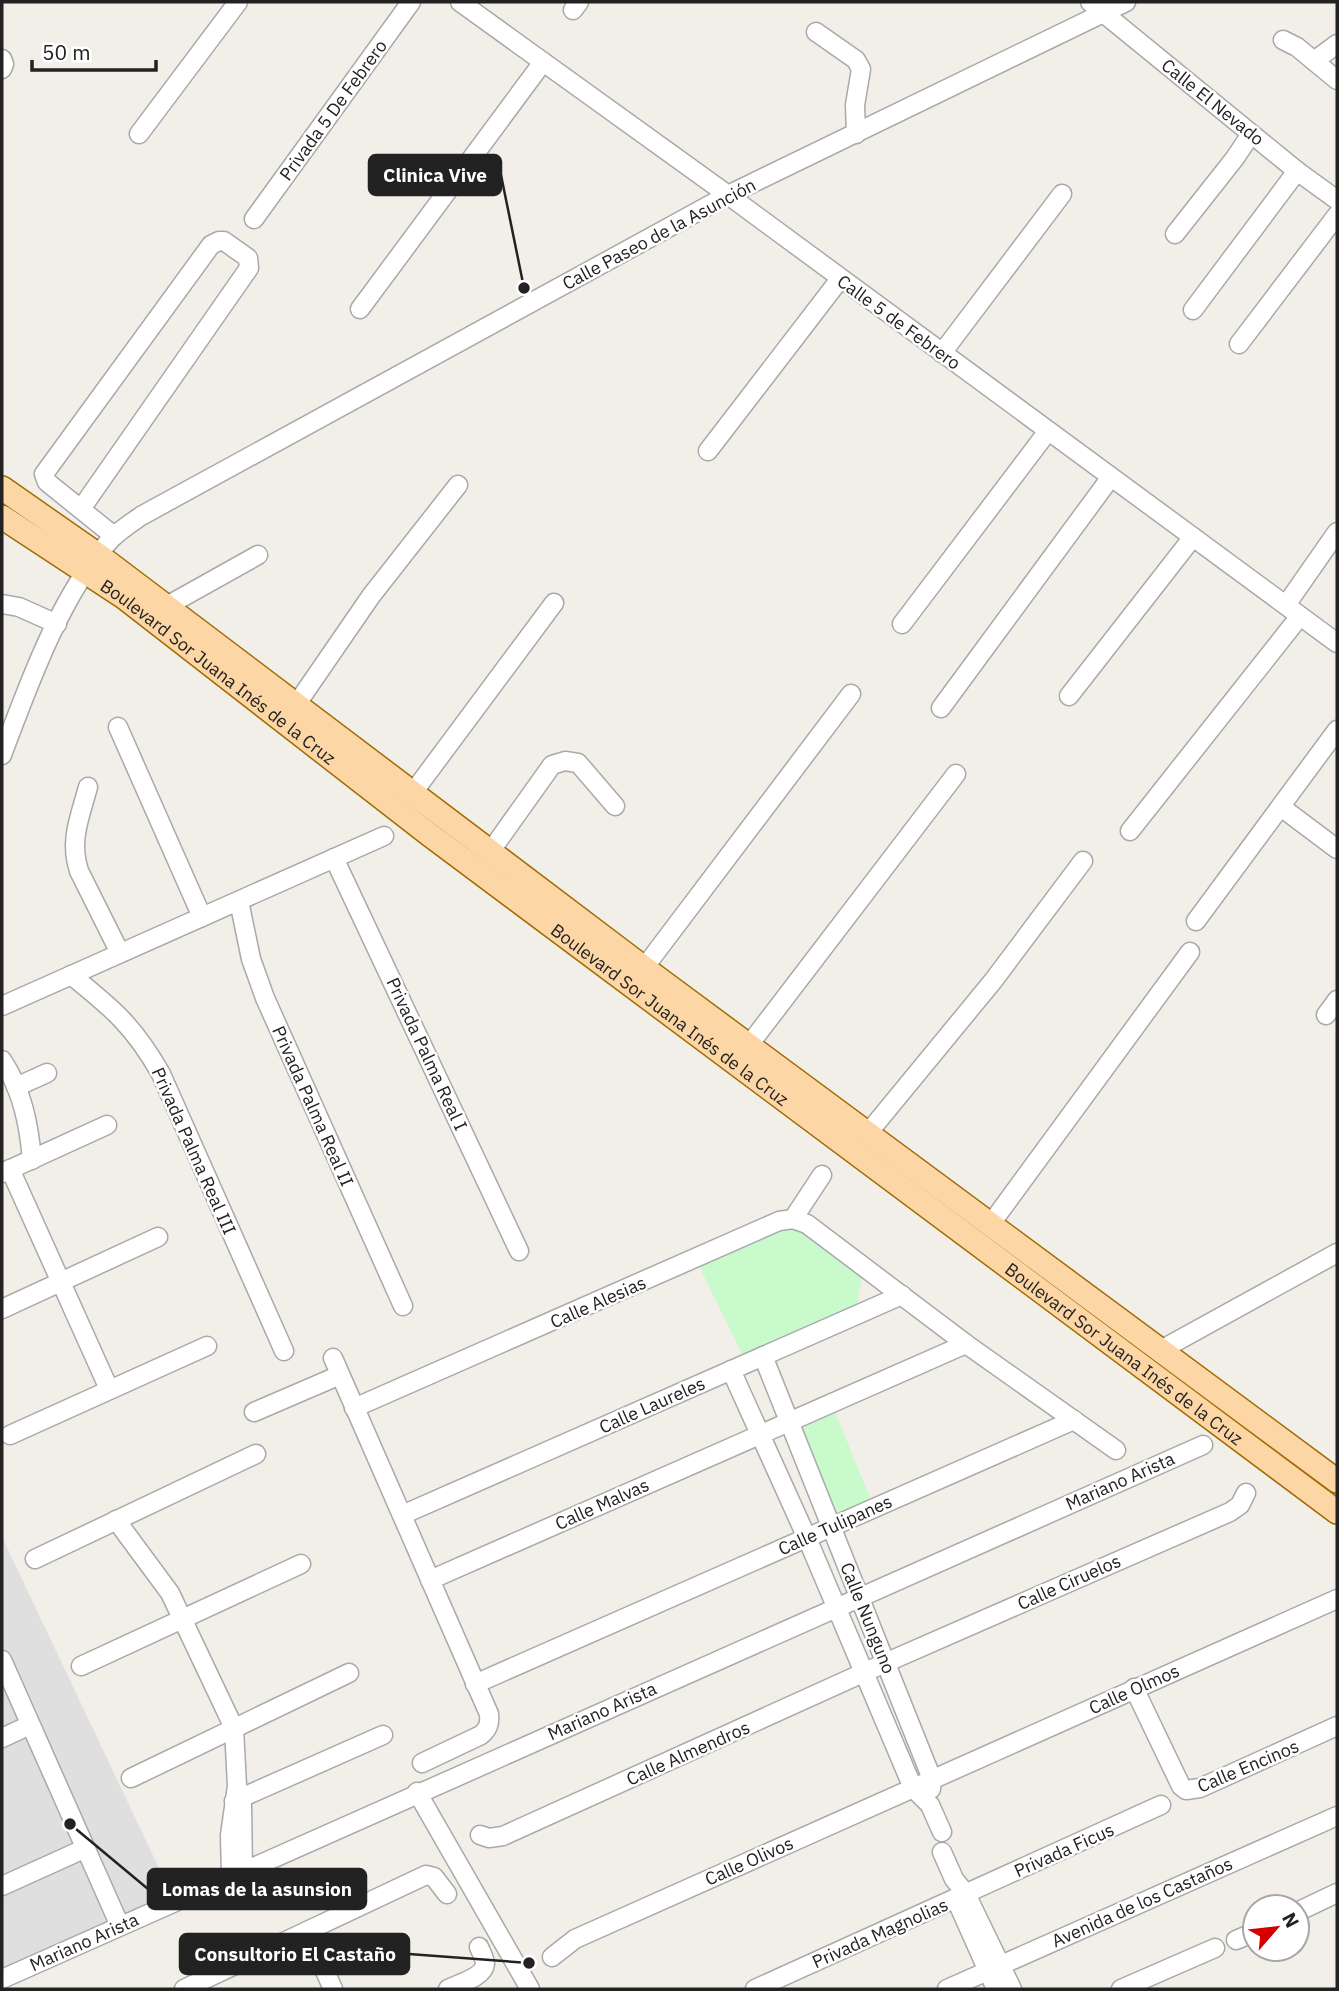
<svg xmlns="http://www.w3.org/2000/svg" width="1339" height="1991" font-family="'IBM Plex Sans',sans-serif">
	<rect width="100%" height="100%" fill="#f2efe9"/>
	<path fill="#e0dfdf" d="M3 1539 176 1904 2 1980V1540Z"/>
	<g fill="#c8facc">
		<path d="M789 1223 862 1277 857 1305 742 1354 698 1264Z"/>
		<path d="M835 1412 873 1505 834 1521 795 1429Z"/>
	</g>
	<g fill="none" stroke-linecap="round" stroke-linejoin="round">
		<g stroke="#a9a9a9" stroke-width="21">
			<g id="minor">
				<path d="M460 2 728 195 1337 643"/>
				<path d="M1090 2 1297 171 1337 200"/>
				<path d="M573 10 579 2"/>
				<path d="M816 32 856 60 861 69 855 105 856 134"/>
				<path d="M1283 40 1297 47 1337 80"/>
				<path d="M2 59 4 64 2 69"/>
				<path d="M1314 61 1337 44"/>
				<path d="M139 134 238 2"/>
				<path d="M254 219 411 2"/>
				<path d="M1175 234 1235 158 1251 134"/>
				<path d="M360 309 543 62"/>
				<path d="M1193 310 1297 171"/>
				<path d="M1239 344 1337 215"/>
				<path d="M942 353 1062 194"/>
				<path d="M708 451 840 279"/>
				<path d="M81 509 249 268 248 258 224 241H219L211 245 44 474 47 482 114 536"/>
				<path d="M2 604 19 607 57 624"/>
				<path d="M1286 605 1337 532"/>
				<path d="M165 607 258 555"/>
				<path d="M902 624 1048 431"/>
				<path d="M1069 696 1193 537"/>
				<path d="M296 705 371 596 458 485"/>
				<path d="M941 708 1111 477"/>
				<path d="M118 727 202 917"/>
				<path d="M2 755C28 686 61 593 111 539 120 530 131 523 141 516L728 195 1126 2"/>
				<path d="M88 787C80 817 69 840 79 871L120 953"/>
				<path d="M412 794 554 603"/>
				<path d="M1281 807 1337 849"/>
				<path d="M1130 831 1300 616"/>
				<path d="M490 852 552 765 565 761 578 763 615 806"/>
				<path d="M334 858 519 1251"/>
				<path d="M239 901 251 959 265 998 403 1306"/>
				<path d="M1196 921 1337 730"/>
				<path d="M644 968 851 694"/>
				<path d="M71 975C112 1008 134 1026 161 1074L284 1351"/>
				<path d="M2 1006 384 836"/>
				<path d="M1326 1015 1337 1000"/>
				<path d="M749 1045 956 774"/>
				<path d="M2 1060C22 1090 29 1124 32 1160"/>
				<path d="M16 1087 47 1073"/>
				<path d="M868 1133 993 981 1083 861"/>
				<path d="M10 1169 109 1389"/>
				<path d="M2 1173 107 1125"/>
				<path d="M793 1219 807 1224 966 1344 1116 1450"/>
				<path d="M990 1225 1190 952"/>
				<path d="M2 1309 158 1237"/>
				<path d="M1159 1351 1337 1253"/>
				<path d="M763 1356 932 1779 931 1789"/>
				<path d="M333 1358 489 1714C490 1724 488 1729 481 1735L422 1763"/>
				<path d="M731 1370 807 1538 913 1788 930 1805 942 1832"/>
				<path d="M354 1408 779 1221 793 1219 822 1175"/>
				<path d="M254 1412 340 1375"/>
				<path d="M10 1435 207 1346"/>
				<path d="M402 1515 902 1295"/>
				<path d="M116 1520 170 1593 234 1728 237 1786 230 1835 231 1876"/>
				<path d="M35 1559 256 1454"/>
				<path d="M430 1580 966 1344"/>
				<path d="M2 1660 120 1926"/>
				<path d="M81 1666 301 1564"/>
				<path d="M475 1684 1074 1420"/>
				<path d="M1134 1688 1181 1786 1186 1790 1200 1788 1337 1726"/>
				<path d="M2 1738 30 1725"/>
				<path d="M131 1778 349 1673"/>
				<path d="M417 1792 530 1989"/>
				<path d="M234 1801 383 1735"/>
				<path d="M242 1804 243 1871"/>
				<path d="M480 1835 489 1838 503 1836 885 1663 1230 1512 1240 1505 1246 1493"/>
				<path d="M942 1852 954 1879 966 1894 1012 1989"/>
				<path d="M2 1886 86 1848"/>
				<path d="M959 1906 996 1989"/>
				<path d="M1297 1912 1337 1893"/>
				<path d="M307 1931 333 1989"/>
				<path d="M1236 1940 1255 1932"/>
				<path d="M552 1957 575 1939 1337 1599"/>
				<path d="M2 1979 1203 1445"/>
				<path d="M184 1989 426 1875 434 1877 447 1894"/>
				<path d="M448 1989C458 1984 484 1977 485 1964 485 1959 481 1952 479 1947"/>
				<path d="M755 1989 1161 1805"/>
				<path d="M947 1989 1337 1816"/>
				<path d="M1121 1989 1215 1948"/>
			</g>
		</g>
		<g stroke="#a06b00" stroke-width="26">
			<g id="major">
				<path d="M2 488 98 555 644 968 1337 1481"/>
				<path id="s1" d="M2 517 125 598 430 835 1337 1512"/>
			</g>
		</g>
		<use href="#minor" stroke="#fff" stroke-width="18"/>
		<use href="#major" stroke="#fcd6a4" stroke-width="23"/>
	</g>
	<g text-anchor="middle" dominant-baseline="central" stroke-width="5" stroke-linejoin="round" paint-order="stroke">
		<g font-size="18" fill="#222" stroke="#fff">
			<text transform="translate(1213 102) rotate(39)">Calle El Nevado</text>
			<text transform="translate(333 110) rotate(-54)">Privada 5 De Febrero</text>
			<text transform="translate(659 234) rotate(-28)">Calle Paseo de la Asunción</text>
			<text transform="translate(899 322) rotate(36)">Calle 5 de Febrero</text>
			<text stroke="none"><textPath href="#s1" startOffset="266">Boulevard Sor Juana Inés de la Cruz</textPath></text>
			<text stroke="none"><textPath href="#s1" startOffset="833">Boulevard Sor Juana Inés de la Cruz</textPath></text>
			<text transform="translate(427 1054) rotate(65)">Privada Palma Real I</text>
			<text transform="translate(313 1106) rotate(66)">Privada Palma Real II</text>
			<text transform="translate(194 1151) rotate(66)">Privada Palma Real III</text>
			<text transform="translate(598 1302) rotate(-24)">Calle Alesias</text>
			<text stroke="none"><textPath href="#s1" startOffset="1400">Boulevard Sor Juana Inés de la Cruz</textPath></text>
			<text transform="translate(652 1405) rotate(-24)">Calle Laureles</text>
			<text transform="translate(1120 1481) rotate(-24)">Mariano Arista</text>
			<text transform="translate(602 1504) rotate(-24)">Calle Malvas</text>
			<text transform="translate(835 1525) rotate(-24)">Calle Tulipanes</text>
			<text transform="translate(1069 1582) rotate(-24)">Calle Ciruelos</text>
			<text transform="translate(868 1618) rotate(68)">Calle Nunguno</text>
			<text transform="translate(1134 1689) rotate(-24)">Calle Olmos</text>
			<text transform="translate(602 1711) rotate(-24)">Mariano Arista</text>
			<text transform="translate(688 1753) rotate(-24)">Calle Almendros</text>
			<text transform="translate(1248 1766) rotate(-23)">Calle Encinos</text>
			<text transform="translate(1064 1850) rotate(-24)">Privada Ficus</text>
			<text transform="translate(749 1861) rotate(-24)">Calle Olivos</text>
			<text transform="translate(1142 1902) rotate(-24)">Avenida de los Castaños</text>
			<text transform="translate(880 1933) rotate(-24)">Privada Magnolias</text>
			<text transform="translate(84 1942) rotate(-24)">Mariano Arista</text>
		</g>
	</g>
	<path fill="none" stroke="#222" stroke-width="2.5" d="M524 288L501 175M70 1824L148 1889M529 1963L409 1954"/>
	<g fill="#222" stroke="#fff" stroke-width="2.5">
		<circle cx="524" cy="288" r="7"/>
		<circle cx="70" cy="1824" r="7"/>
		<circle cx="529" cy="1963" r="7"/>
	</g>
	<g fill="#222" stroke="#222" stroke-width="2.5">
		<rect x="369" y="155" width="132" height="40" rx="7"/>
		<rect x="148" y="1869" width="218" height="40" rx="7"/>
		<rect x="180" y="1934" width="229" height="40" rx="7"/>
	</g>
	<g font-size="19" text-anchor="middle" font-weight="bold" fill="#fff">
		<text x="435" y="182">Clinica Vive</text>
		<text x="257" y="1896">Lomas de la asunsion</text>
		<text x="295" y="1961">Consultorio El Castaño</text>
	</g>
	<rect width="1339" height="1991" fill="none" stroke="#222222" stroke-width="7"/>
	<g transform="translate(1276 1928) rotate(62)"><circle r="33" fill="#ffffff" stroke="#a7a7a7" stroke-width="2"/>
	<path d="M0-5L12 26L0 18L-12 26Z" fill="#d40000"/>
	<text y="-10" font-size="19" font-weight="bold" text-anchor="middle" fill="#222222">N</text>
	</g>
	<path d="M32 60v10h124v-10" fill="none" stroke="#222222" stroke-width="3.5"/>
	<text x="42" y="60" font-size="21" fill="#222222" stroke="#ffffff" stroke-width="5" paint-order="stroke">50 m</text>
</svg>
